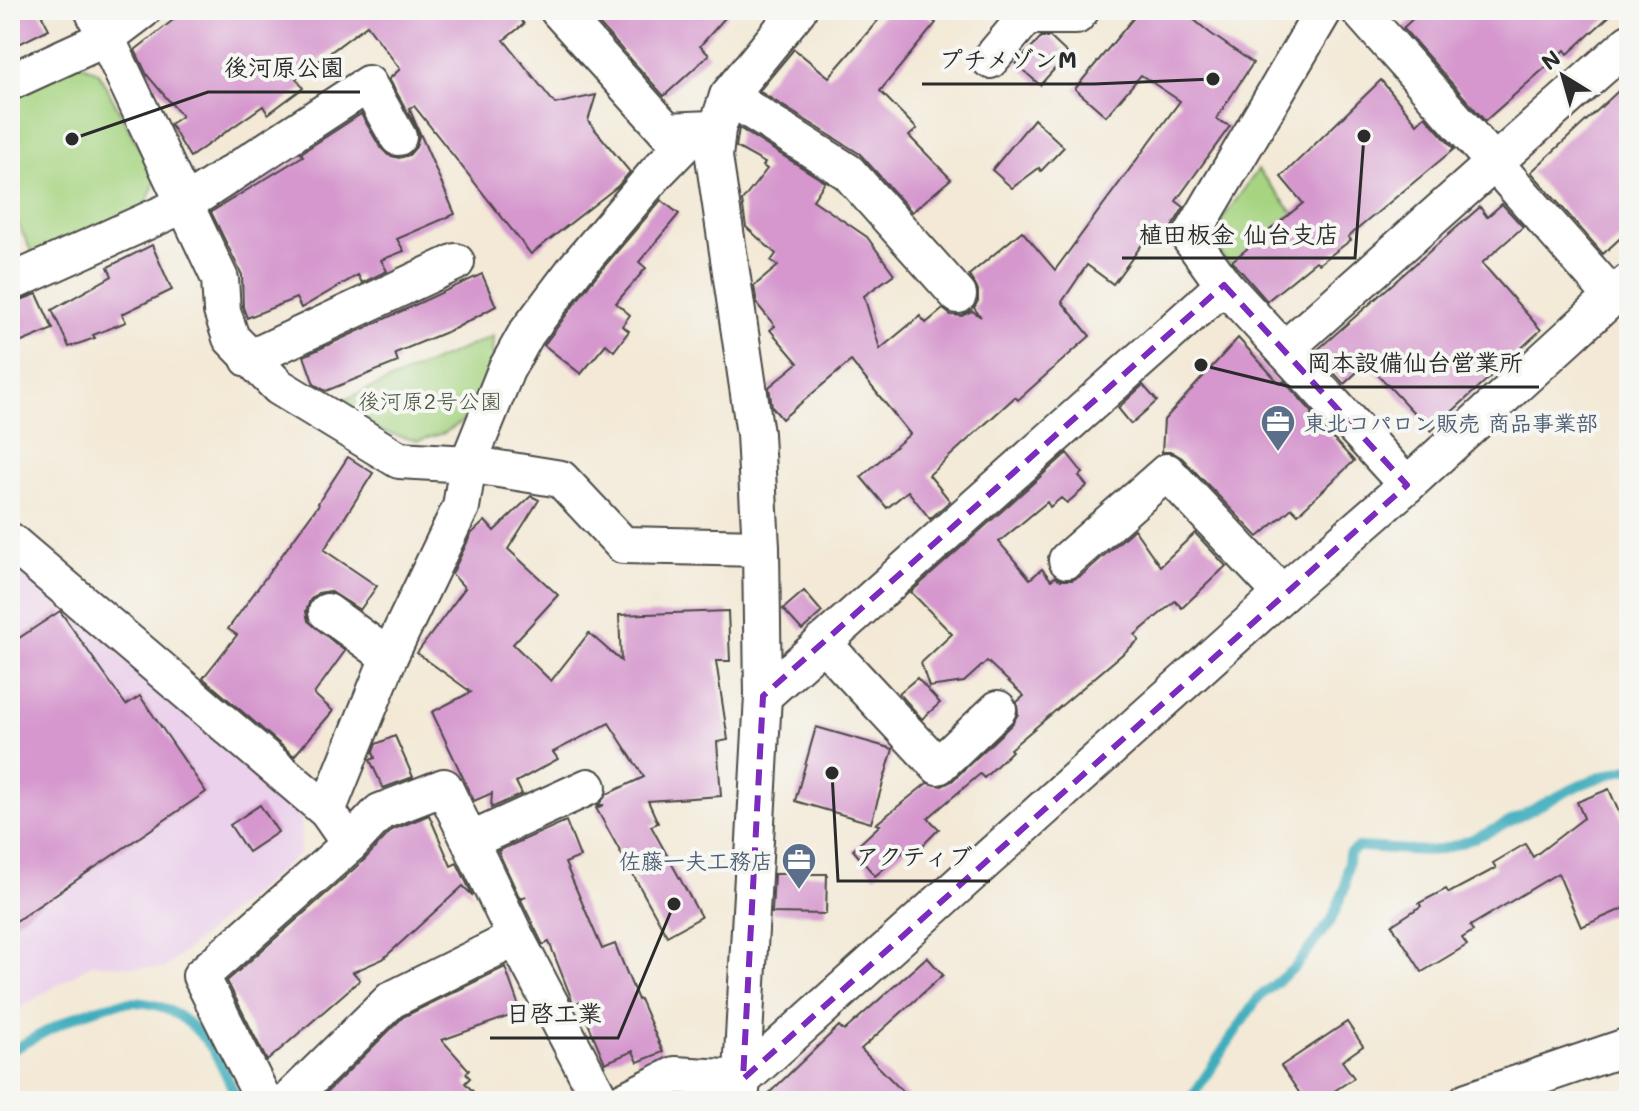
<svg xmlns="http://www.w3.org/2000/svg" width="1639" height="1111" font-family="Mali,'Klee One',sans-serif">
	<rect width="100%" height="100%" fill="#f6f6f2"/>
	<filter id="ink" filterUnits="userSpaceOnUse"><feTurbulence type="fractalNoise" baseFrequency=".0125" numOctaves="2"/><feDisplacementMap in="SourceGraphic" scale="16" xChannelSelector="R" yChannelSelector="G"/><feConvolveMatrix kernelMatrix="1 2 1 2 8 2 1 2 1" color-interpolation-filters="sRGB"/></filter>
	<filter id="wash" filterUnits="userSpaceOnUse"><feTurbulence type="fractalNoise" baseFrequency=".006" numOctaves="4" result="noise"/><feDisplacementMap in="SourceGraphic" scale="32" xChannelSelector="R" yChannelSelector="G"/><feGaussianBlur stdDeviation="1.8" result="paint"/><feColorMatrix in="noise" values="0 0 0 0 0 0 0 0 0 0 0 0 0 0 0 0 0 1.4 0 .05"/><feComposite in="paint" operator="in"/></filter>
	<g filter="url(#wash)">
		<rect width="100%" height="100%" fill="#f3e9d6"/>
		<path fill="#ebd1eb" d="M10 560 302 804 300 853 164 969 92 964 10 1014Z"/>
		<g fill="#a6d481" stroke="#688056" stroke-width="2">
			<path d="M78 63 98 72 156 179 144 209 33 255 10 207V98Z"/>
			<path d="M1258 170 1298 219 1238 275 1222 255 1216 228Z"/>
			<path d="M493 336 492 361 468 418 444 433 418 441 368 428 343 400Z"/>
		</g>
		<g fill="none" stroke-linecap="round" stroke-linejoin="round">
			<g stroke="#3fadbd" stroke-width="10">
				<path d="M10 1051C79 1014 149 965 210 1046 222 1062 229 1083 238 1101"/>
				<path d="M1189 1101 1258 998 1295 967 1331 921 1345 888 1349 854 1358 847C1379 847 1421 853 1437 850 1506 835 1561 783 1629 769"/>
			</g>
		</g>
		<g id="blocks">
			<g fill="#d597cd">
				<path d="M10 10H39L49 29 19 44 10 28Z"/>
				<path d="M186 10H513L524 24 504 40 555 104 596 95 588 121 630 172 618 186 531 254 414 106 409 108 455 214 397 239 404 251 381 260 387 271 362 283 358 275 301 308 296 298 247 318 243 307 242 275 211 212 303 156 301 153 361 114 380 147 388 155 399 158 409 155 416 147 419 136 416 127 389 79 400 69 367 25 296 78 303 88 268 114 263 106 190 157 170 124 182 116 147 75 135 50Z"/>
				<path d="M600 10H732L700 46 709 55 664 96 599 24Z"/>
				<path d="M887 10H920L936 23 880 91 917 129 909 136 951 179 912 212 860 154 759 91 794 49 829 77Z"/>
				<path d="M1140 10H1182L1210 33 1253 63 1216 119 1230 126 1176 201 1184 207 1164 240 1152 231 1113 284 1087 265 1062 302 1090 336 1018 400 1015 397 929 475 950 501 930 519 908 491 887 508 861 477 910 434 851 361 782 419 772 407 769 387 798 363 770 330 775 326 757 304 754 286 778 266 771 261 776 254 746 227 742 201 767 169 763 166 765 163 736 147 739 128 825 182 813 200 867 237 894 274 864 296 880 349 920 316 926 323 943 309 951 315 962 316 972 311 981 317 974 308 978 301V290L969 275 1022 231 1055 270 1180 101 1141 75 1106 116 1075 89Z"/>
				<path d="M1422 10H1616L1568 54 1565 50 1485 121 1403 28Z"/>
				<path d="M1041 37H1050L1068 54 1040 85 1016 64Z"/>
				<path d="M1381 80 1417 124 1425 116 1454 149 1348 237 1351 240 1319 264 1316 261 1267 301 1232 261 1303 203 1281 177Z"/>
				<path d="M1629 81V230L1603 254 1531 172Z"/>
				<path d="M1034 119 1064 147 1041 171 1039 168 1012 188 992 170Z"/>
				<path d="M661 200 679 214 639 262 646 268 616 303 630 315 622 326 629 331 614 351 606 344 581 374 544 345 591 282Z"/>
				<path d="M1502 204 1523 227 1482 263 1541 330 1431 431 1367 363 1344 384 1315 352 1480 207 1487 217Z"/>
				<path d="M152 245 172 290 122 314 126 322 93 335 95 338 69 347 52 310 112 276 108 267Z"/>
				<path d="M482 274 496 306 456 328 395 353 398 362 326 391 314 384 304 356Z"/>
				<path d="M37 294 53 329 10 347V304Z"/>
				<path d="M1238 338 1280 384 1284 381 1313 413 1311 415 1354 461 1298 514 1292 508 1258 537 1182 458 1172 452H1162L1164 420Z"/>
				<path d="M1143 385 1157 401 1131 424 1118 408Z"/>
				<path d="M1067 453 1083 473 1079 476 1087 486 1067 503 1061 498 1050 507 1047 502 999 542 1030 579 1042 569 1051 580 1055 577 1061 580H1072L1081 576 1134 529 1160 566 1195 533 1226 566 1182 608 1175 601 1135 635 1139 640 1010 749 1012 751 984 778 980 774 928 818 939 829 915 853 909 847 875 876 853 850 880 825 876 824 927 783 942 786 952 781 1012 724 1018 714 1017 702 1024 696 987 661 964 682 929 687 921 663 952 634 911 592Z"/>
				<path d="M348 457 373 473 324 550 377 586 360 610 330 591 318 593 310 600 306 611 308 621 345 651 314 694 333 711 294 756 203 678 237 635 228 629 319 504 318 503Z"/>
				<path d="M531 496 539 500 508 549 558 595 513 644 551 681 589 633 621 661 619 615 728 611 730 661H716L728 740 717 742 721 796 648 801 658 823 651 826 701 917 667 936 596 808 604 805H598L607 794 644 777 609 723 553 752 558 759 516 782 522 794 491 808 492 793 474 801 432 712 471 692 417 653 465 588 452 574 471 534 485 521 494 531Z"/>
				<path d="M804 591 822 612 802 630 783 609Z"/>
				<path d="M60 611 126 705 140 696 206 792 10 925V644Z"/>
				<path d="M917 678 940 703 922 719 899 693Z"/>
				<path d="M816 727 893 749 871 823 795 801Z"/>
				<path d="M395 736 413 777 383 788 370 760 375 758 373 752 376 744Z"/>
				<path d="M1609 789 1629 836V906L1581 927 1558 873 1470 926 1473 931 1462 938 1467 945 1422 972 1392 925 1421 906 1419 903 1446 889 1449 893 1496 868 1493 863 1525 844 1533 857 1584 818 1577 802Z"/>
				<path d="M260 805 278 832 248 852 230 825Z"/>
				<path d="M429 815 451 866 457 863 473 896 463 886 383 959 353 972 360 980 267 1061 227 981 364 860 392 830Z"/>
				<path d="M566 821 580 857 565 863 602 949 615 944 638 1000 640 999 663 1052 638 1062 633 1051 605 1063 579 1002 574 1004 572 1000 549 942 543 945 521 900 526 896 520 899 498 851Z"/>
				<path d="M774 874H827L826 914 772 913Z"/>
				<path d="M927 957 943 975 861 1049 912 1101H761L839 1026 844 1031Z"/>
				<path d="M505 967 521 1012 442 1040 469 1070 466 1074 470 1078 465 1083 482 1101H318L403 1017Z"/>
				<path d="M1347 1022 1363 1046 1342 1061 1354 1078 1319 1101H1305L1281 1066Z"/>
			</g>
		</g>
	</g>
	<g filter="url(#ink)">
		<use href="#blocks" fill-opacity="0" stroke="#494845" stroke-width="2"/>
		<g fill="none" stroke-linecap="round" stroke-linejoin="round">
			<g stroke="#494845" stroke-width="40">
				<g id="minor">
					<path d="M93 10 220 279 222 311 231 338 279 387 399 460 468 464 461 507 389 657 327 811 350 844 380 812 444 787 516 938 601 1101"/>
					<path d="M558 10 667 131 711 129"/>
					<path d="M1359 10 1612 296"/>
					<path d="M990 60 1027 16H1076L1081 10"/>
					<path d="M10 82 106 38 143 10"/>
					<path d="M728 96 848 172 958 295"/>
					<path d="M698 130 657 172 575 269 526 334 506 370 468 464 561 479 623 545 761 548"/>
					<path d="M10 283 185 204 368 84 398 137"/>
					<path d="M1284 350 1224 285 1190 238 1324 10"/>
					<path d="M249 359 456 262"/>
					<path d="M1407 485 1284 350 1629 43"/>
					<path d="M10 541 327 811"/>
					<path d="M1067 560 1167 472 1282 594"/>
					<path d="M327 612 389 657"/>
					<path d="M822 642 938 766 998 709"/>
					<path d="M763 696 1224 285"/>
					<path d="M470 841 588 787"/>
					<path d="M741 1091 763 696 761 548 755 434 714 157 717 129 728 96 798 10"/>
					<path d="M264 1101 201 976 350 844"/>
					<path d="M288 1101 391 1000 516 938"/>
					<path d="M623 1101 675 1075 743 1079 1282 594 1407 485 1629 282"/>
					<path d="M1467 1101 1629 1046"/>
				</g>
			</g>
			<use href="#minor" stroke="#fff" stroke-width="36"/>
		</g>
	</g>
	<path fill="none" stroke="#7b2cbf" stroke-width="6" stroke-dasharray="16 10" stroke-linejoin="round" d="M1224 285 1407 485 743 1079 763 696Z"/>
	<defs>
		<g id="office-pin" transform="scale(1.8)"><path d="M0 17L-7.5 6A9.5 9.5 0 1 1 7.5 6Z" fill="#5c6f8a" stroke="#f6f6f2"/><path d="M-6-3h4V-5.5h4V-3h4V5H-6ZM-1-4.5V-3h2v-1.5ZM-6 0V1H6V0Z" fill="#fff"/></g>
	</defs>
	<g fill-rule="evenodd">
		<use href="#office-pin" x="1278" y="422"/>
		<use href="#office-pin" x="799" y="860"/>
	</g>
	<g text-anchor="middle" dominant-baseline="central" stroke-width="8" stroke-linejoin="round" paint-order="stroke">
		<g font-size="22" fill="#4a5540" stroke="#f6f6f2">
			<text x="430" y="400">後河原2号公園</text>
		</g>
		<g font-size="22" font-weight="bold" fill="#4e5e75" stroke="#f6f6f2" text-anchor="start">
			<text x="1304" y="422">東北コパロン販売 商品事業部</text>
			<text x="773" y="860" text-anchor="end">佐藤一夫工務店</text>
		</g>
	</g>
	<path fill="none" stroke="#2b2b2b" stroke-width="3" d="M1213 79L1094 84H922M72 139L208 92H360M1364 136L1355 258H1122M1201 365L1291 387H1539M832 773L838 881H990M674 904L618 1038H490"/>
	<g fill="#2b2b2b" stroke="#f6f6f2" stroke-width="3">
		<circle cx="1213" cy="79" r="8"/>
		<circle cx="72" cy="139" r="8"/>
		<circle cx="1364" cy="136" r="8"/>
		<circle cx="1201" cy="365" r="8"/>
		<circle cx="832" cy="773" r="8"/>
		<circle cx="674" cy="904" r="8"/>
	</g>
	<g font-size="24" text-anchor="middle" font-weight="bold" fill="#2b2b2b" stroke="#f6f6f2" stroke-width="8" stroke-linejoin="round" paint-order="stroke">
		<text x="1008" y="68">プチメゾンM</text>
		<text x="284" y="76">後河原公園</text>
		<text x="1239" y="243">植田板金 仙台支店</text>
		<text x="1415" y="371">岡本設備仙台営業所</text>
		<text x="914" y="865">アクティブ</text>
		<text x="554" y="1022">日啓工業</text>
	</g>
	<rect width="1639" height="1111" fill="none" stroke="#f6f6f2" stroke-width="40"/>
	<g transform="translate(1563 76) rotate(323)" stroke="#f6f6f2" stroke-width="6" paint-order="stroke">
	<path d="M0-6L14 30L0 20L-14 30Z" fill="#2b2b2b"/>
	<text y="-12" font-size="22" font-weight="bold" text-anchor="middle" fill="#2b2b2b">N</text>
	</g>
</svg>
